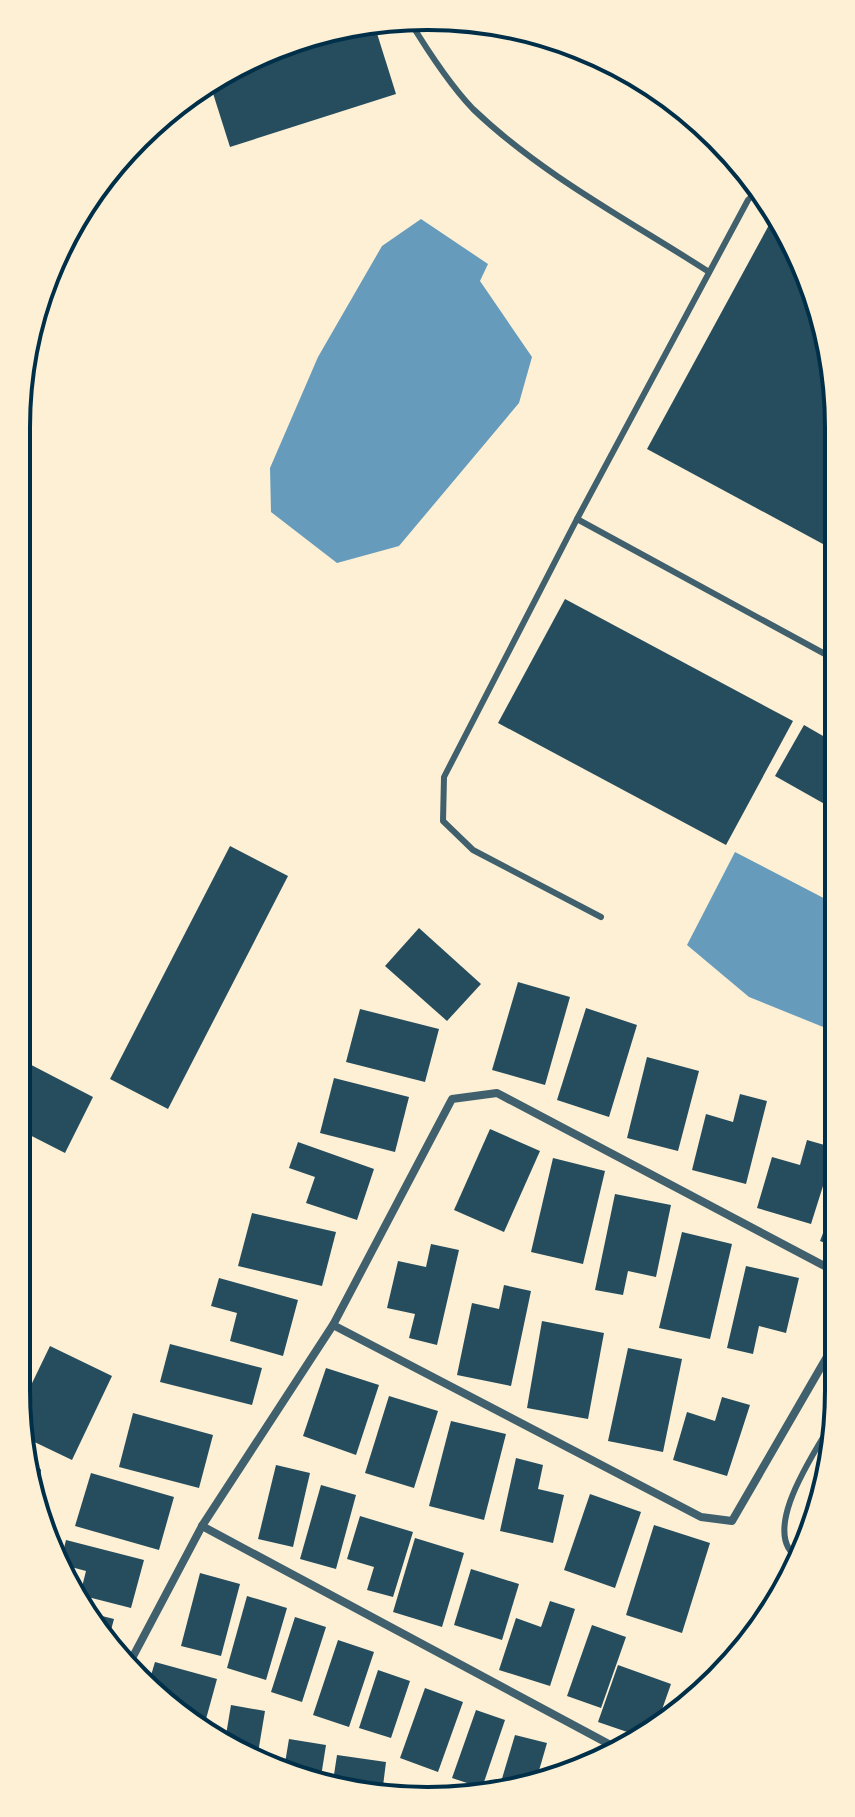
<svg xmlns="http://www.w3.org/2000/svg" width="855" height="1817" font-family="'Asap Condensed',sans-serif">
	<rect width="100%" height="100%" fill="#fdf0d5"/>
	<g fill="#669bbc">
		<path d="M421 219 488 264 480 281 532 357 519 403 399 546 337 563 271 512 270 468 318 357 382 246Z"/>
		<path d="M735 852 837 905 838 1033 749 997 687 945Z"/>
	</g>
	<g fill="#264d5e">
		<path d="M375 27 396 94 230 147 211 87 270 47Z"/>
		<path d="M775 214 807 270 835 373 836 545 834 550 647 449Z"/>
		<path d="M565 599 793 721 726 845 498 723Z"/>
		<path d="M804 725 837 744V811L775 776Z"/>
		<path d="M230 846 288 876 168 1109 110 1079Z"/>
		<path d="M419 928 481 984 447 1021 385 966Z"/>
		<path d="M518 982 570 997 545 1085 492 1070Z"/>
		<path d="M586 1008 637 1025 609 1117 557 1100Z"/>
		<path d="M360 1009 439 1029 425 1082 346 1062Z"/>
		<path d="M16 1057 93 1097 65 1153 16 1128Z"/>
		<path d="M647 1057 699 1071 678 1151 627 1138Z"/>
		<path d="M334 1078 409 1097 395 1152 320 1133Z"/>
		<path d="M740 1094 767 1101 746 1184 692 1170 706 1114 733 1122Z"/>
		<path d="M490 1129 540 1151 504 1232 454 1210Z"/>
		<path d="M807 1140 835 1148 811 1224 757 1208 772 1157 800 1165Z"/>
		<path d="M298 1142 374 1169 357 1220 306 1203 315 1177 289 1168Z"/>
		<path d="M553 1158 605 1171 583 1264 531 1252Z"/>
		<path d="M615 1194 671 1205 656 1277 628 1271 623 1295 595 1290Z"/>
		<path d="M838 1194V1248L820 1241Z"/>
		<path d="M252 1213 336 1232 322 1286 238 1266Z"/>
		<path d="M682 1232 732 1244 710 1339 659 1328Z"/>
		<path d="M431 1244 459 1250 437 1345 409 1338 415 1314 387 1308 398 1261 426 1267Z"/>
		<path d="M746 1266 799 1278 786 1333 759 1326 753 1354 727 1348Z"/>
		<path d="M219 1278 298 1300 283 1356 230 1341 237 1313 211 1306Z"/>
		<path d="M504 1285 531 1291 511 1386 457 1375 472 1303 499 1309Z"/>
		<path d="M542 1321 604 1333 588 1419 527 1408Z"/>
		<path d="M170 1344 262 1368 252 1405 160 1382Z"/>
		<path d="M50 1346 112 1376 72 1460 24 1437 19 1410Z"/>
		<path d="M628 1348 682 1359 663 1452 608 1441Z"/>
		<path d="M326 1368 379 1385 356 1455 303 1436Z"/>
		<path d="M389 1396 438 1411 414 1488 365 1473Z"/>
		<path d="M722 1397 750 1405 727 1476 673 1460 687 1412 715 1421Z"/>
		<path d="M133 1413 213 1435 199 1488 119 1467Z"/>
		<path d="M451 1421 506 1434 484 1520 429 1506Z"/>
		<path d="M516 1458 543 1465 538 1489 564 1495 553 1543 500 1531Z"/>
		<path d="M276 1465 310 1473 293 1547 258 1539Z"/>
		<path d="M91 1473 174 1497 159 1550 75 1526Z"/>
		<path d="M321 1485 356 1495 336 1569 300 1559Z"/>
		<path d="M590 1494 641 1512 615 1588 564 1570Z"/>
		<path d="M360 1516 413 1532 393 1597 367 1590 374 1567 347 1559Z"/>
		<path d="M654 1525 710 1543 682 1633 626 1615Z"/>
		<path d="M415 1538 464 1553 442 1627 393 1612Z"/>
		<path d="M66 1540 144 1560 131 1608 80 1595 86 1571 60 1564Z"/>
		<path d="M471 1569 519 1584 502 1640 454 1625Z"/>
		<path d="M200 1573 240 1584 221 1656 181 1646Z"/>
		<path d="M247 1596 287 1608 266 1680 227 1668Z"/>
		<path d="M550 1601 575 1609 550 1686 499 1670 516 1618 541 1627Z"/>
		<path d="M86 1612 114 1619 107 1645 101 1640Z"/>
		<path d="M295 1617 326 1627 302 1702 271 1692Z"/>
		<path d="M592 1625 626 1637 601 1708 567 1696Z"/>
		<path d="M338 1640 374 1652 349 1727 313 1715Z"/>
		<path d="M155 1662 217 1679 203 1730 149 1682Z"/>
		<path d="M618 1665 671 1684 658 1721 639 1736 598 1722Z"/>
		<path d="M378 1670 410 1681 391 1738 359 1728Z"/>
		<path d="M425 1688 463 1702 438 1772 400 1758Z"/>
		<path d="M231 1705 265 1711 257 1759 224 1747Z"/>
		<path d="M476 1710 505 1720 482 1788 452 1778Z"/>
		<path d="M515 1735 547 1743 536 1781 498 1792Z"/>
		<path d="M289 1739 326 1745 320 1783 284 1769Z"/>
		<path d="M337 1755 386 1762 382 1794 347 1793 332 1788Z"/>
	</g>
	<g fill="none" stroke-linecap="round" stroke-linejoin="round">
		<g stroke="#3f606c" stroke-width="6">
			<path d="M409 20C426 48 450 85 473 109 542 175 630 221 709 272"/>
			<path d="M762 191H757L748 200 577 519 836 660"/>
			<path d="M577 519 444 777 443 821 473 850 601 917"/>
			<path d="M33 1493 38 1471"/>
			<path d="M800 1559C756 1535 817 1449 833 1421"/>
		</g>
		<g stroke="#3f606c" stroke-width="8">
			<path d="M333 1325 701 1517 732 1521 839 1336"/>
			<path d="M202 1526 620 1750"/>
			<path d="M129 1664 202 1526 333 1325 452 1099 497 1093 834 1271 839 1284"/>
		</g>
	</g>
	<path d="M0 0H855V1817H0ZM427 30H428A397 397 0 0 1 825 427V1390A397 397 0 0 1 428 1787H427A397 397 0 0 1 30 1390V427A397 397 0 0 1 427 30Z" fill="#fdf0d5" fill-rule="evenodd"/>
	<path fill="none" stroke="#003049" stroke-width="4" d="M427 30H428A397 397 0 0 1 825 427V1390A397 397 0 0 1 428 1787H427A397 397 0 0 1 30 1390V427A397 397 0 0 1 427 30Z"/>
</svg>
